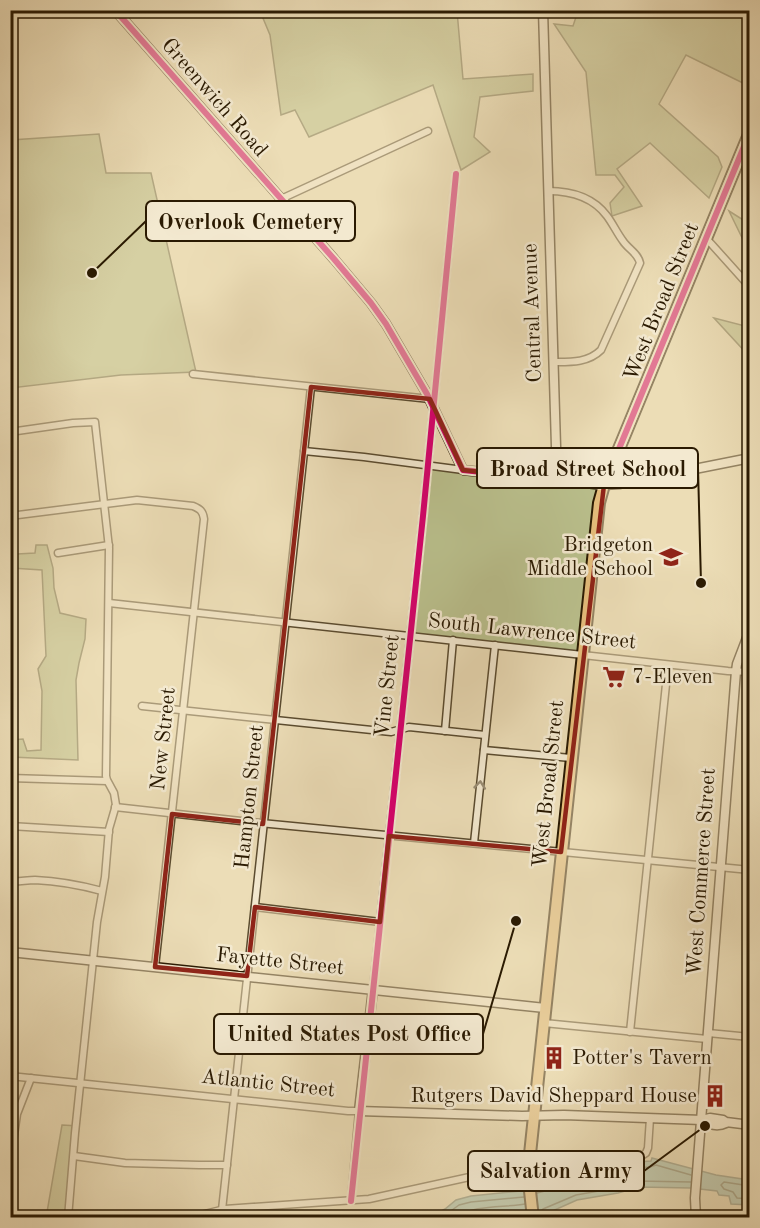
<svg xmlns="http://www.w3.org/2000/svg" width="760" height="1228" font-family="'Old Standard TT',serif">
	<rect width="100%" height="100%" fill="#ecddb7"/>
	<filter id="stains"><feTurbulence type="fractalNoise" baseFrequency=".00333" numOctaves="4"/><feColorMatrix values="0 0 0 0 .2 0 0 0 0 .09 0 0 0 0 .02 0 0 0 .5 -.17"/></filter>
	<radialGradient id="worn" r=".72"><stop offset=".6" stop-color="#630" stop-opacity="0"/><stop offset="1" stop-color="#630" stop-opacity=".3"/></radialGradient>
	<g fill="#bac08d" stroke="#726d48" stroke-width="1.5">
		<path d="M260 11H457L463 79 533 74V91L480 97 474 137 490 152 461 170 433 85 309 137 295 110 281 115 270 35Z"/>
		<path d="M578 11H749V86L686 55 659 104 718 157 722 167 709 198 650 143 617 169 642 206 612 216 610 203 624 187 615 175H596L586 72 554 24 573 26Z"/>
		<path d="M99 134 106 173H151L196 372 121 375 11 388V140Z"/>
		<path d="M729 211 748 223 749 222V252Z"/>
		<path d="M714 318 749 327V356Z"/>
		<path d="M428 465 604 485 582 654 410 635Z"/>
		<path d="M10 544 17 554 35 553 36 545H47L53 568 54 588 60 613 86 619 85 639 79 663 76 680 78 760 11 757V740L23 739 27 751 41 750 42 691 38 669 46 656 42 570 11 568Z"/>
		<path d="M62 1125 79 1126 69 1217 46 1218Z"/>
	</g>
	<path fill="#99bcad" stroke="#6d7b69" stroke-width="1.5" d="M652 1158 716 1175 749 1180V1205L731 1204 729 1196 719 1195 717 1191 691 1188 639 1187 618 1193 577 1200 539 1217 428 1218 445 1209 456 1200 471 1196 521 1191 635 1162 651 1161Z"/>
	<g fill="none" stroke-linecap="round" stroke-linejoin="round">
		<g stroke="#626b58" stroke-width="1.5">
			<path d="M750 1186 724 1182 721 1185 724 1189 733 1192 737 1198 750 1199"/>
			<path d="M537 1193 635 1168 650 1167 656 1165 691 1175"/>
			<path d="M539 1213 543 1209 576 1195 616 1188 638 1181 691 1182"/>
			<path d="M441 1218 459 1205 471 1202 524 1197"/>
			<path d="M456 1218C475 1204 502 1208 525 1204"/>
		</g>
		<g stroke="#5a4b2f" stroke-width="9">
			<g id="street">
				<path d="M548 191C571 191 593 197 607 216 613 224 617 233 623 241 628 249 638 253 640 263L601 350C588 363 570 362 553 362"/>
				<path d="M281 199 428 131"/>
				<path d="M706 238 750 287"/>
				<path d="M193 374 430 399"/>
				<path d="M10 432 73 423 95 422 109 548 106 776 107 780 114 793 116 805 109 829 105 877 97 922 75 1133 68 1218"/>
				<path d="M304 451 364 457 463 470"/>
				<path d="M10 516 137 500 193 506C200 509 203 511 204 519L155 967"/>
				<path d="M58 553 109 545"/>
				<path d="M109 603 728 671 750 672"/>
				<path d="M142 706 391 732 409 727 485 735"/>
				<path d="M445 731 453 640"/>
				<path d="M484 750 571 758"/>
				<path d="M10 778 107 781"/>
				<path d="M115 807 250 822 750 870"/>
				<path d="M10 826 109 832"/>
				<path d="M474 843 495 645"/>
				<path d="M10 881C18 882 26 880 35 880 58 881 80 885 102 891"/>
				<path d="M10 897 12 882"/>
				<path d="M255 907 380 922"/>
				<path d="M373 989 423 516 456 174"/>
				<path d="M544 1023 707 1039"/>
				<path d="M630 1032 668 665"/>
				<path d="M708 1033 750 1037"/>
				<path d="M10 1076 348 1111H359L351 1201"/>
				<path d="M530 1154 577 1159 608 1160 643 1155 646 1153 648 1148 650 1118"/>
				<path d="M74 1156 125 1163 199 1165H227"/>
				<path d="M10 1163 17 1114 31 1078"/>
				<path d="M222 1210 311 387"/>
				<path d="M188 1218 225 1209 369 1199 529 1164"/>
			</g>
		</g>
		<g stroke="#2a1a02" stroke-width="11">
			<g id="secondary">
				<path d="M115 10 334 259 371 303 386 324 427 394 463 470 604 485 619 484 750 458"/>
				<path d="M543 10 557 480"/>
				<path d="M10 952 545 1008"/>
				<path d="M373 989 359 1111 522 1116 564 1115 702 1120 710 1118 723 1120 726 1122 750 1125"/>
				<path d="M702 1120C709 1125 718 1127 726 1123"/>
				<path d="M696 1218 695 1198 736 671 737 664 750 630"/>
			</g>
		</g>
		<g stroke="#2a1a02" stroke-width="14">
			<path id="highway" d="M533 1218 529 1182 530 1154 599 503 604 485 750 132"/>
		</g>
		<use href="#street" stroke="#f3e9d0" stroke-width="6"/>
		<use href="#secondary" stroke="#f3e9d0" stroke-width="8"/>
		<use href="#highway" stroke="#e6be7c" stroke-width="10"/>
		<g stroke="#f3e9d0" stroke-width="10">
			<g id="cycleway">
				<path d="M115 10 334 259 371 303 386 324 427 394 463 470 604 485 750 132"/>
				<path d="M351 1201 423 516 456 174"/>
			</g>
		</g>
		<use href="#cycleway" stroke="#d6006c" stroke-width="6"/>
	</g>
	<defs><path id="oneway-chevron" d="M-2-3.5L2.5 0L-2 3.5" fill="none" stroke-width="1.6" stroke-linecap="round" stroke-linejoin="round" transform="scale(1.5)"/></defs>
	<use stroke="#998c73" href="#oneway-chevron" transform="translate(480 785) rotate(-84)"/>
	<path d="M0 0H760V1228H0ZM311 387 430 399 463 470 604 485 561 852 389 836 380 922 255 907 247 976 155 967 172 814 263 824Z" fill="#ecddb7" fill-opacity=".55" fill-rule="evenodd"/>
	<path fill="none" stroke="#8f2418" stroke-width="4.5" stroke-linejoin="round" d="M311 387 430 399 463 470 604 485 561 852 389 836 380 922 255 907 247 976 155 967 172 814 263 824Z"/>
	<defs>
		<g id="school-bare" transform="scale(1.8)"><path d="M0-5L7-2L0 1L-7-2ZM-4 1L0 2.5L4 1V4Q0 6-4 4Z" fill="#8f2418" stroke="#f3e9d0" stroke-width="2.5" paint-order="stroke"/></g>
		<g id="supermarket-bare" transform="scale(1.8)"><path d="M-6-5.5h2.5l.6 2H6L4.5 2H-2.5L-4.4-4H-6ZM-1.5 3.2a1.3 1.3 0 1 0 .1 0ZM3 3.2a1.3 1.3 0 1 0 .1 0Z" fill="#8f2418" stroke="#f3e9d0" stroke-width="2.5" paint-order="stroke"/></g>
		<g id="building-bare" transform="scale(1.8)"><path d="M-4-6H4V6H1V3H-1V6H-4ZM-2.5-4.3h1.7v1.8h-1.7ZM.8-4.3h1.7v1.8H.8ZM-2.5-1h1.7V.8h-1.7ZM.8-1h1.7V.8H.8Z" fill="#8f2418" stroke="#f3e9d0" stroke-width="2.5" paint-order="stroke"/></g>
	</defs>
	<g fill-rule="evenodd">
		<use href="#school-bare" x="671" y="557"/>
		<use href="#supermarket-bare" x="614" y="677"/>
		<use href="#building-bare" x="554" y="1058"/>
		<use href="#building-bare" x="715" y="1096"/>
	</g>
	<g text-anchor="middle" dominant-baseline="central" stroke-width="5" stroke-linejoin="round" paint-order="stroke">
		<g font-size="21" fill="#2a1a02" stroke="#f3e9d0">
			<text transform="translate(214 98) rotate(49)">Greenwich Road</text>
			<text transform="translate(662 302) rotate(-68)">West Broad Street</text>
			<text transform="translate(533 313) rotate(-92)">Central Avenue</text>
			<text transform="translate(532 632) rotate(6)">South Lawrence Street</text>
			<text transform="translate(388 686) rotate(-84)">Vine Street</text>
			<text transform="translate(164 739) rotate(-84)">New Street</text>
			<text transform="translate(549 784) rotate(-84)">West Broad Street</text>
			<text transform="translate(250 797) rotate(-84)">Hampton Street</text>
			<text transform="translate(702 872) rotate(-86)">West Commerce Street</text>
			<text transform="translate(280 962) rotate(6)">Fayette Street</text>
			<text transform="translate(268 1084) rotate(6)">Atlantic Street</text>
		</g>
		<g font-size="21" fill="#2a1a02" stroke="#f3e9d0" text-anchor="end">
			<text x="653" y="545">Bridgeton<tspan x="653" dy="24">Middle School</tspan></text>
			<text x="632" y="677" text-anchor="start">7-Eleven</text>
			<text x="572" y="1058" text-anchor="start">Potter's Tavern</text>
			<text x="697" y="1096">Rutgers David Sheppard House</text>
		</g>
	</g>
	<path fill="none" stroke="#2a1a02" stroke-width="2" d="M92 273L146 221M701 583L698 468M516 921L483 1034M705 1126L644 1171"/>
	<g fill="#2a1a02" stroke="#f3e9d0" stroke-width="2">
		<circle cx="92" cy="273" r="6"/>
		<circle cx="701" cy="583" r="6"/>
		<circle cx="516" cy="921" r="6"/>
		<circle cx="705" cy="1126" r="6"/>
	</g>
	<g fill="#f3e9d0" stroke="#2a1a02" stroke-width="2">
		<rect x="146" y="201" width="209" height="40" rx="6"/>
		<rect x="477" y="448" width="221" height="40" rx="6"/>
		<rect x="214" y="1014" width="269" height="40" rx="6"/>
		<rect x="468" y="1151" width="176" height="40" rx="6"/>
	</g>
	<g font-size="22" text-anchor="middle" font-weight="bold" fill="#2a1a02">
		<text x="251" y="229">Overlook Cemetery</text>
		<text x="588" y="476">Broad Street School</text>
		<text x="349" y="1041">United States Post Office</text>
		<text x="556" y="1178">Salvation Army</text>
	</g>
	<rect width="760" height="1228" fill="none" stroke="#ecddb7" stroke-width="36"/>
	<rect x="12" y="12" width="736" height="1204" fill="none" stroke="#2a1a02" stroke-width="3"/>
	<rect x="18" y="18" width="724" height="1192" fill="none" stroke="#2a1a02" stroke-width="1.5"/>
	<rect width="100%" height="100%" filter="url(#stains)"/>
	<rect width="100%" height="100%" fill="url(#worn)"/>
</svg>
